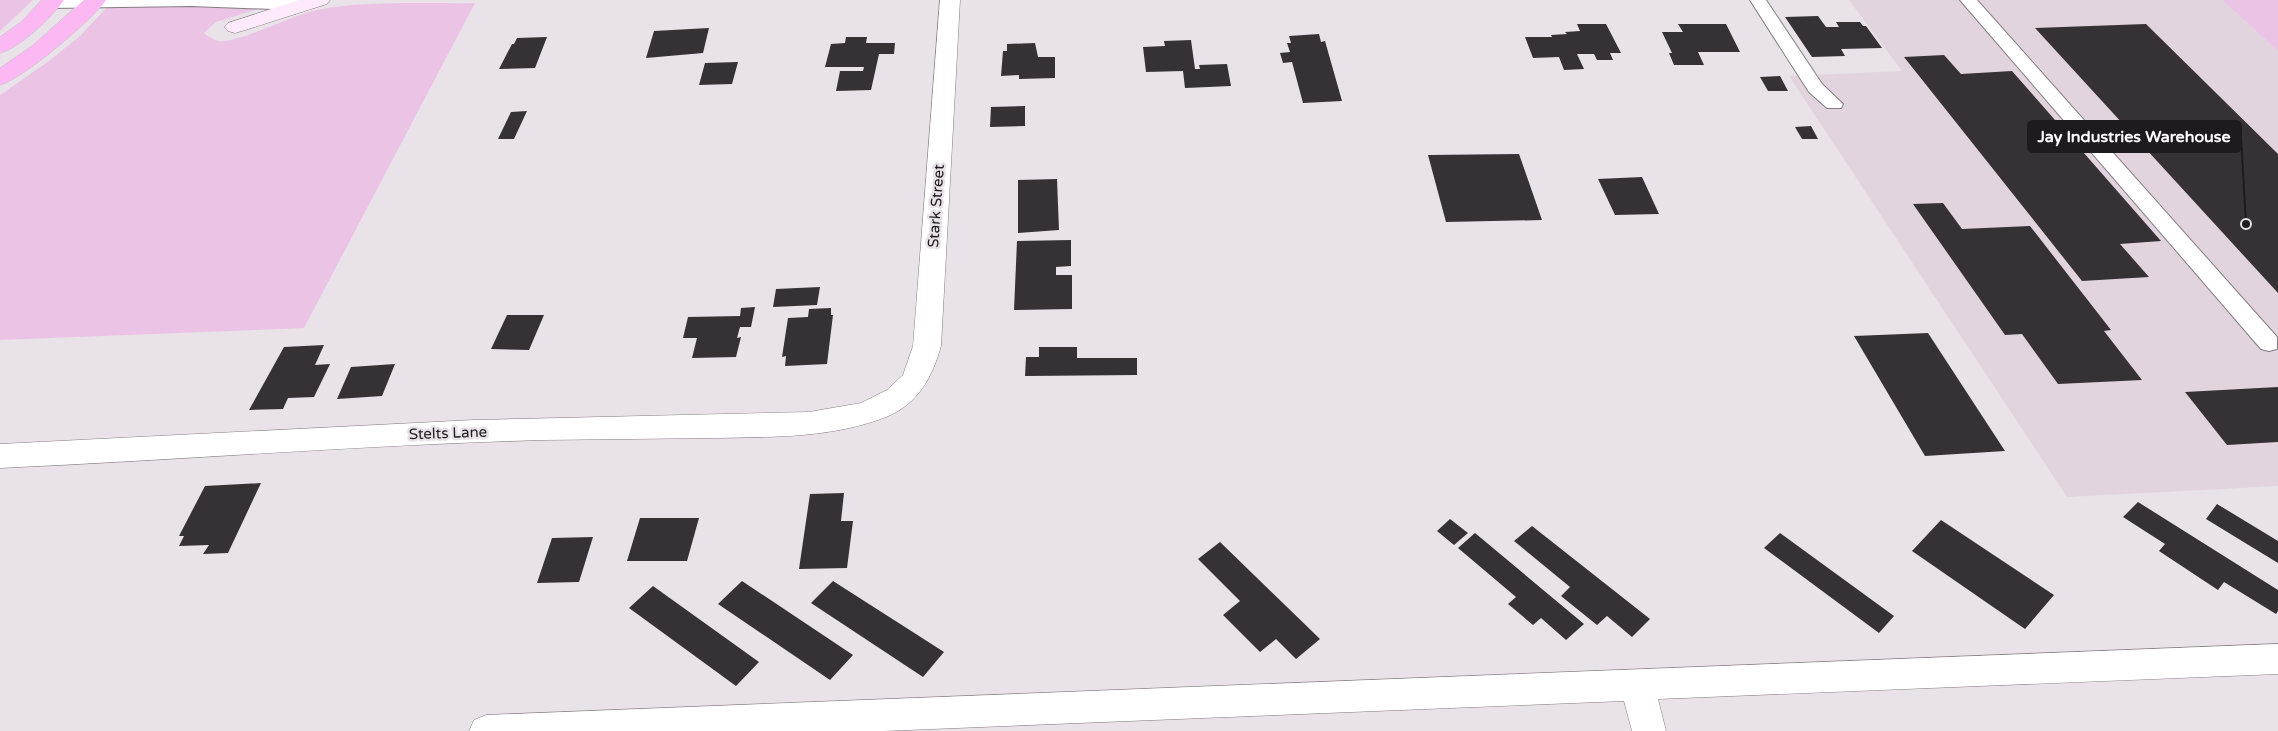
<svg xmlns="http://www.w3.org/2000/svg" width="2278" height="731" font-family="'Varela Round',sans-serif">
	<rect width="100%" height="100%" fill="#e9e2e8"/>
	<path fill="#e1d4df" d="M1849 0H2222L2278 51V486L2067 497 1789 76 1902 71Z"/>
	<g fill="#ebc4e5">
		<path d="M0 0H33L0 31Z"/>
		<path d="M114 0 277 3 216 22 204 33C208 36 214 40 218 41 235 44 292 16 313 11 360 0 426 4 475 3L304 328 0 340V95L49 61 80 36Z"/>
		<path d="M2222 0H2278V51Z"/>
	</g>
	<g fill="#363135">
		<path d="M1818 16 1826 27H1839L1836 22H1860L1863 26H1866L1882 48 1841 49 1845 56 1812 57 1785 17Z"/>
		<path d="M1577 24H1606L1621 53H1610L1613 60H1597L1594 54H1577L1584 69 1564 70 1559 57 1533 58 1525 37H1552L1551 35 1567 34 1565 32 1580 31Z"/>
		<path d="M1678 24H1726L1740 52H1698L1704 65H1674L1669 53H1672L1662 32H1683Z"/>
		<path d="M2146 24 2278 154V293L2035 28Z"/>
		<path d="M709 28 703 53 646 58 654 31Z"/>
		<path d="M1319 34 1321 42 1325 41 1342 101 1303 103 1292 62 1283 63 1280 53 1290 52 1287 43H1291L1289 36Z"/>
		<path d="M547 37 535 68 499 69 512 44H514L517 38Z"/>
		<path d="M846 37H867L866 43H895L894 54H879L871 90 836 91 840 71H863L864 67H825L831 44 845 43Z"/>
		<path d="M1191 40 1195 69H1200L1199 65 1227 64 1231 86 1185 88 1183 71 1146 72 1143 47 1165 46 1164 41Z"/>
		<path d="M1035 43 1038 57H1055V78L1019 79V75L1001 76 1003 51H1007V44Z"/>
		<path d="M1944 55 1961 74 2012 71 2161 241 2120 244 2149 277 2082 281 1904 57Z"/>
		<path d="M738 62 732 84 699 85 705 63Z"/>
		<path d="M1780 76 1788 91H1768L1760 77Z"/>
		<path d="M1025 106V126L990 127 991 107Z"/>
		<path d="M527 111 514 139H498L511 112Z"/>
		<path d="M1811 126 1818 139H1802L1795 127Z"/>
		<path d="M1519 154 1542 220 1446 222 1428 155Z"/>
		<path d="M1642 177 1659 214 1615 215 1598 179Z"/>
		<path d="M1057 179 1059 230 1018 233V180Z"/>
		<path d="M1943 203 1962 229 2030 226 2111 330 2104 331 2142 380 2058 384 2022 334 2005 335 1913 204Z"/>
		<path d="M1071 240V266L1056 267V275H1072V309L1014 310 1017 241Z"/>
		<path d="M820 287 817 305 773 307 776 289Z"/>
		<path d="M755 307 751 327H740L737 338 741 337 736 357 692 358 697 338H683L688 317 740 316 741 308Z"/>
		<path d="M831 308V315H833L827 364 785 366 786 356 782 357 788 318 808 317 809 309Z"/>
		<path d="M507 315H544L529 350 491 349Z"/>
		<path d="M1928 333 2005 451 1925 456 1854 336Z"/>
		<path d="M324 345 315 365 330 364 314 397 288 398 283 409 249 410 284 347Z"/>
		<path d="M1039 347H1077V358H1137V375L1025 376 1026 357H1039Z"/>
		<path d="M395 364 382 396 337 399 351 367Z"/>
		<path d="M2278 387V442L2227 445 2185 392Z"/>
		<path d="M261 483 228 553 203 554 209 545 179 546 184 536H179L205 486Z"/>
		<path d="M844 493 841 521H853L847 568 799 569 810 494Z"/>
		<path d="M2138 502 2278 590V611L2276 614 2224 582 2218 590 2159 551 2165 544 2123 517Z"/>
		<path d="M2217 504 2278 541V563L2206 519Z"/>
		<path d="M640 518H699L687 561H627Z"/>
		<path d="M1450 519 1468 533 1454 545 1437 531Z"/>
		<path d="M1941 520 2054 595 2025 629 1912 551Z"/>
		<path d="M1532 526 1650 619 1632 637 1607 616 1597 625 1561 596 1570 587 1514 541Z"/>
		<path d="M1475 533 1584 624 1566 640 1541 618 1533 625 1508 604 1516 597 1458 548Z"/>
		<path d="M1780 533 1894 616 1879 633 1764 548Z"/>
		<path d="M593 537 579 582 537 583 552 538Z"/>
		<path d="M1220 542 1320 639 1296 659 1276 639 1260 652 1223 615 1240 601 1198 559Z"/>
		<path d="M742 581 853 655 830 680 718 604Z"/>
		<path d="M833 581 944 652 923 677 811 603Z"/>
		<path d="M653 586 759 662 736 686 629 608Z"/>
	</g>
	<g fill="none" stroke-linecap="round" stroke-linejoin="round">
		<g stroke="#837d81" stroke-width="2">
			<g id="lane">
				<path d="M45 0H299L305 1 307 5 305 9 299 10 191 6 51 8 45 7 43 3Z"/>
				<path d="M1750 0H1766L1822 84 1843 104 1841 108H1827L1809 92Z"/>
				<path d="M1960 0H1977L2277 337V349L2269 351 2261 349Z"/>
			</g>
		</g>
		<g stroke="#837d81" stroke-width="1">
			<g id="street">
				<path d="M940 0H960L941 346C932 378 918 404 886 417 832 438 773 437 715 438 658 439 600 439 543 440 362 445 181 460 0 468V444L474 420 809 412 861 403 887 390 903 375 913 346Z"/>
				<path d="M2278 644V674L1658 699 1666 731H1632L1624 701 883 731H469L474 720 486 715Z"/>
			</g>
		</g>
		<g stroke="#837d81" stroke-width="1">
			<path id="secondary" d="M299 0H330L327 4 242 31 235 33 228 31 224 27 228 23Z"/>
		</g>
		<g stroke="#c4c4c4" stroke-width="1">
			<g id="highway">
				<path d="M42 0H64C52 17 20 48 0 53V37L21 22Z"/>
				<path d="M84 0H106C92 20 23 79 0 85V68L32 46Z"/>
			</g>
		</g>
		<use href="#lane" fill="#fff" fill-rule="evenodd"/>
		<use href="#street" fill="#fff" fill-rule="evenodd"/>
		<use href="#secondary" fill="#feeafb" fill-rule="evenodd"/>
		<use href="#highway" fill="#fcb8f2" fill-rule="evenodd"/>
	</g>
	<g text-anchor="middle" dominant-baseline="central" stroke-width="5" stroke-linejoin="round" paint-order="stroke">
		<g font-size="15" fill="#1d1b1d" stroke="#e9e2e8">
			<text transform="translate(936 206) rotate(-86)">Stark Street</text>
			<text transform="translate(448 433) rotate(-2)">Stelts Lane</text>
		</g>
	</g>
	<path fill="none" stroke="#1d1b1d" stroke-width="2" d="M2246 224L2241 137"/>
	<circle fill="#1d1b1d" stroke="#e9e2e8" stroke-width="2" cx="2246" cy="224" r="5"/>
	<rect fill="#1d1b1d" stroke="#1d1b1d" stroke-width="2" x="2028" y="121" width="213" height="31" rx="5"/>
	<g font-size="16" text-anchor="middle" font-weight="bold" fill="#fff">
		<text x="2134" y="142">Jay Industries Warehouse</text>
	</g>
</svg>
